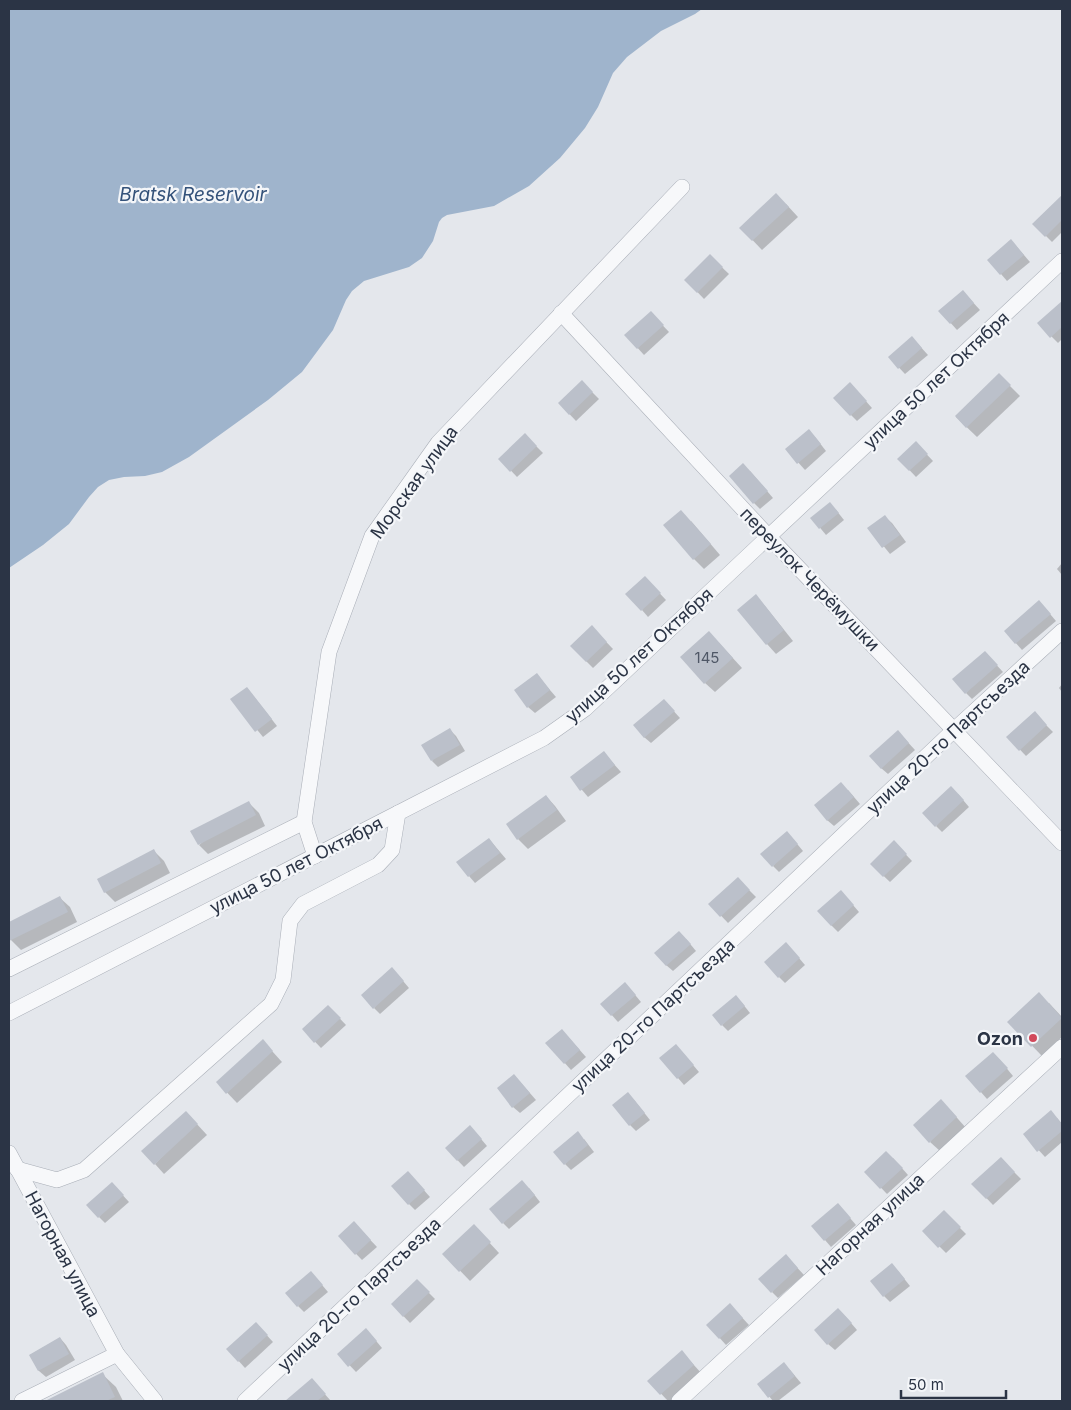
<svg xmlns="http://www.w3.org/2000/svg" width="1071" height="1410" font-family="Inter,sans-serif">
	<rect width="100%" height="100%" fill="#e4e7ec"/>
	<path fill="#9fb4cc" d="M9 9H702L695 14 661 31 627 57 613 73 598 107 585 128 560 158 529 186 494 206 447 215 442 218 439 222 433 241 422 258 409 267 364 281 352 291 346 300 333 330 302 372 268 400 189 457 162 472 145 476 124 477 109 480 98 487 89 497 69 524 43 545 9 568Z"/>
	<g fill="#0003">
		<path d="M1060 199 1062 202V232L1052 242 1034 224Z"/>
		<path d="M786 204 798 217 762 250 741 228Z"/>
		<path d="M1017 247 1030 262 1007 281 989 260Z"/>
		<path d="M710 256 729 274 704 299 686 280Z"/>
		<path d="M969 298 980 310 957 330 940 311Z"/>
		<path d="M1062 302V339L1058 343 1039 324Z"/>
		<path d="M651 313 669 332 644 355 626 335Z"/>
		<path d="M918 344 928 355 905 374 889 357Z"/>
		<path d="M999 375 1020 396 977 437 956 417Z"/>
		<path d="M582 382 599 399 576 421 559 403Z"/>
		<path d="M856 390 872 408 857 421 851 415Z"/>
		<path d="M525 435 543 453 517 477 500 459Z"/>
		<path d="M815 437 826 451 805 470 787 450Z"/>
		<path d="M916 443 933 461 916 477 899 459Z"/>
		<path d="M750 471 773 498 760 509 754 503Z"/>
		<path d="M836 510 844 520 826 535 812 518Z"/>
		<path d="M885 517 892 523 906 542 890 554 869 528Z"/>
		<path d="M691 521 720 555 704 569 694 559Z"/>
		<path d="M1062 563V575L1057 569Z"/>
		<path d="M651 584 666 600 648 617 642 610Z"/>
		<path d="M755 596 765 606 793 641 776 654 767 644Z"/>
		<path d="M1045 608 1056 621 1022 650 1005 631Z"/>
		<path d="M592 627 613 649 593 668 571 646Z"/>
		<path d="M719 643 742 668 715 692 705 683Z"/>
		<path d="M991 659 1003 672 972 699 966 693Z"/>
		<path d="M537 675 556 697 535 713 528 707Z"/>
		<path d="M1062 684V692L1059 688Z"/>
		<path d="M247 688 277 726 263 737 232 699Z"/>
		<path d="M670 707 680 718 651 743 644 737Z"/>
		<path d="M1034 713 1053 732 1026 756 1008 737Z"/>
		<path d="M450 730 456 736 465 751 438 767 432 761Z"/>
		<path d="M904 738 915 750 888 774 881 768Z"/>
		<path d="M604 753 621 772 588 797 571 777Z"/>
		<path d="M848 790 860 804 834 826 827 820Z"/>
		<path d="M958 794 969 807 942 832 936 826Z"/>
		<path d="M546 796 555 806 566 821 528 849 518 839Z"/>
		<path d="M249 803 259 813 265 826 208 854 199 845Z"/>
		<path d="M489 839 506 859 475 883 469 876Z"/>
		<path d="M793 839 803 851 779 872 773 866Z"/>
		<path d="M894 842 912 861 890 882 871 864Z"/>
		<path d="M154 851 164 861 170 873 115 902 105 892Z"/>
		<path d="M744 885 756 897 728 923 710 904Z"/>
		<path d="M60 898 70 907 77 922 21 950 11 940 9 936V923Z"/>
		<path d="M847 898 859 912 838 932 831 925Z"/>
		<path d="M686 939 696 951 673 971 666 965Z"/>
		<path d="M792 950 805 965 785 983 779 977Z"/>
		<path d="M398 975 409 988 380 1014 374 1008Z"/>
		<path d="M631 990 641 1002 618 1022 602 1004Z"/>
		<path d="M742 1003 750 1013 728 1031 722 1025Z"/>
		<path d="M1049 1003 1062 1017V1037L1042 1056 1009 1022Z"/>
		<path d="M328 1006 346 1025 321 1048 304 1030Z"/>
		<path d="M568 1037 586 1057 571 1070 547 1043Z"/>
		<path d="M272 1051 282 1062 237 1103 217 1082Z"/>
		<path d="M682 1052 699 1072 684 1085 678 1078Z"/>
		<path d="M999 1059 1013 1076 987 1099 967 1076Z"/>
		<path d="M514 1075 536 1100 520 1113 513 1107Z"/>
		<path d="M634 1100 650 1120 636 1131 630 1125Z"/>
		<path d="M951 1111 966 1128 940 1151 930 1142Z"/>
		<path d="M1057 1118 1062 1124V1142L1045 1157 1024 1134Z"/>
		<path d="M195 1122 207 1135 164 1174 155 1164Z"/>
		<path d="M476 1133 487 1146 464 1167 446 1148Z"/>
		<path d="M584 1139 594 1152 571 1170 565 1164Z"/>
		<path d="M893 1158 908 1175 887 1194 866 1172Z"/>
		<path d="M1007 1165 1021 1179 993 1205 973 1184Z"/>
		<path d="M414 1179 430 1197 415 1210 409 1204Z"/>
		<path d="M529 1188 540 1202 509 1229 503 1223Z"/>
		<path d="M118 1190 129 1202 105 1223 99 1217Z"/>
		<path d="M844 1211 856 1225 831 1247 813 1226Z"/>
		<path d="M944 1212 966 1234 946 1253 924 1231Z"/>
		<path d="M474 1226 499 1253 470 1281 444 1254Z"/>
		<path d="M360 1229 377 1247 362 1260 339 1236Z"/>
		<path d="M792 1262 804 1275 778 1298 772 1292Z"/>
		<path d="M898 1271 910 1286 890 1302 884 1296Z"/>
		<path d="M317 1279 328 1292 304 1312 298 1306Z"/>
		<path d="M417 1281 435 1299 410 1323 392 1304Z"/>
		<path d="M736 1311 749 1325 726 1345 708 1325Z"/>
		<path d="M845 1316 857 1330 835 1350 828 1344Z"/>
		<path d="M262 1330 273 1342 245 1368 228 1349Z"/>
		<path d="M372 1336 382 1348 356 1372 339 1354Z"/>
		<path d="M60 1338 66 1345 75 1360 46 1377 39 1371 30 1355Z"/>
		<path d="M682 1352 703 1375 674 1401H668L649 1381Z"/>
		<path d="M790 1370 801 1383 778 1401H773L759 1384Z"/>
		<path d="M102 1374 116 1387 123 1401H47Z"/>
		<path d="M312 1380 331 1401H287Z"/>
	</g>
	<g fill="#bbc0ca">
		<path d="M776 193 789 207 752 241 739 228Z"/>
		<path d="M1062 195V220L1045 237 1032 224Z"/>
		<path d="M1011 239 1024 255 1000 275 987 260Z"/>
		<path d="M710 254 723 267 697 293 684 280Z"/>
		<path d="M963 290 974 303 950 324 938 311Z"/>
		<path d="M1062 301V327L1050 338 1037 323Z"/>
		<path d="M651 311 664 325 637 349 624 335Z"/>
		<path d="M912 336 922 348 898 369 888 357Z"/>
		<path d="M999 373 1011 385 966 428 955 416Z"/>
		<path d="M582 380 593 392 569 415 558 403Z"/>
		<path d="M850 382 867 401 850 416 833 398Z"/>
		<path d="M809 429 821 444 797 464 785 449Z"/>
		<path d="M525 433 537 446 510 472 498 459Z"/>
		<path d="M916 441 928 454 909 471 897 459Z"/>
		<path d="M743 463 768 491 753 504 729 476Z"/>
		<path d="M830 502 839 513 819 529 810 518Z"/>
		<path d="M681 510 711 544 693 560 663 525Z"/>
		<path d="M885 515 900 535 882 548 867 528Z"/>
		<path d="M645 576 661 593 641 611 625 594Z"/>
		<path d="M756 594 784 630 766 645 737 610Z"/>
		<path d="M1039 600 1051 614 1015 644 1004 631Z"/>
		<path d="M592 625 607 642 586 662 570 646Z"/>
		<path d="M709 631 733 658 704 684 680 657Z"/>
		<path d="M985 651 998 665 965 694 952 679Z"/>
		<path d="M537 673 550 690 527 708 514 690Z"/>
		<path d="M247 687 272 719 255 732 230 699Z"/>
		<path d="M664 699 675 711 644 738 633 725Z"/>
		<path d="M1035 711 1047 725 1019 751 1006 737Z"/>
		<path d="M450 728 460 745 431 761 421 745Z"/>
		<path d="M898 730 909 743 881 769 869 756Z"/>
		<path d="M604 751 615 765 580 791 570 777Z"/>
		<path d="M841 782 854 797 827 821 814 805Z"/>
		<path d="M951 786 964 800 935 827 922 813Z"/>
		<path d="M546 795 557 810 517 840 506 824Z"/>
		<path d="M249 801 256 815 198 845 190 831Z"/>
		<path d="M787 831 798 844 772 867 760 854Z"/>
		<path d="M489 838 500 853 468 877 456 862Z"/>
		<path d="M894 840 907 854 883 877 870 864Z"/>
		<path d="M154 849 161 863 104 893 97 879Z"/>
		<path d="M738 877 750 890 720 917 708 904Z"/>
		<path d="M841 890 854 905 831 926 817 911Z"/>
		<path d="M60 896 68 912 9 941V922Z"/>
		<path d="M679 931 691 944 666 966 654 953Z"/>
		<path d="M786 942 800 958 778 978 764 962Z"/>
		<path d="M392 967 404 981 373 1009 361 995Z"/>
		<path d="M625 982 636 995 611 1016 600 1004Z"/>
		<path d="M1039 992 1062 1018 1031 1047 1007 1022Z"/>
		<path d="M736 995 745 1006 721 1026 712 1015Z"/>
		<path d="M328 1005 341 1018 314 1043 302 1029Z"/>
		<path d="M562 1029 580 1050 564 1064 545 1043Z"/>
		<path d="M263 1039 273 1051 226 1094 216 1082Z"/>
		<path d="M676 1044 694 1065 677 1079 659 1058Z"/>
		<path d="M993 1052 1008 1068 980 1093 965 1076Z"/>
		<path d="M514 1074 530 1093 512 1108 497 1088Z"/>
		<path d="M628 1092 645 1113 629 1126 612 1105Z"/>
		<path d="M941 1099 957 1117 929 1143 913 1125Z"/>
		<path d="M1051 1110 1062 1124V1131L1037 1152 1023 1134Z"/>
		<path d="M186 1111 198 1124 154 1165 141 1151Z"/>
		<path d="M470 1125 482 1139 457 1161 445 1148Z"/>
		<path d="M578 1131 588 1145 564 1165 553 1152Z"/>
		<path d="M886 1151 903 1168 880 1189 864 1172Z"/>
		<path d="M1001 1157 1015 1172 986 1199 971 1184Z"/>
		<path d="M408 1171 425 1190 408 1205 391 1186Z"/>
		<path d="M522 1180 535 1195 502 1224 489 1209Z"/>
		<path d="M112 1182 124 1195 98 1218 86 1205Z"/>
		<path d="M838 1203 851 1218 824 1241 811 1226Z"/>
		<path d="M944 1210 961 1227 938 1248 922 1231Z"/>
		<path d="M354 1221 371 1240 355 1255 338 1236Z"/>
		<path d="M474 1224 491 1242 459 1272 442 1254Z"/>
		<path d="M786 1254 798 1268 771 1293 758 1279Z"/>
		<path d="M892 1263 905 1279 883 1297 870 1281Z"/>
		<path d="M311 1271 323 1285 297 1307 285 1293Z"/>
		<path d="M417 1279 430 1292 403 1317 391 1304Z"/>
		<path d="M730 1303 743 1318 719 1339 706 1325Z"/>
		<path d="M838 1308 852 1323 827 1345 814 1330Z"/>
		<path d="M256 1322 268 1335 238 1362 226 1349Z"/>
		<path d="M366 1328 377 1341 348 1367 337 1354Z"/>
		<path d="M60 1337 69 1354 38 1371 29 1355Z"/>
		<path d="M682 1350 694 1365 660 1395 647 1381Z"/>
		<path d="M784 1362 795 1376 768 1398 757 1384Z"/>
		<path d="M103 1372 115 1397 106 1401H45Z"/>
		<path d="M312 1378 326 1394 317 1401H285Z"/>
	</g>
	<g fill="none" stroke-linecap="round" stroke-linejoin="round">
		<g stroke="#a9aeb7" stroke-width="16">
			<g id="minor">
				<path d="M561 313 769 537 1062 843"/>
				<path d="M315 856 304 822 329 652 372 536 438 443 682 187"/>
				<path d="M9 969 304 822"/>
				<path d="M9 1013 544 738 585 709 1062 261"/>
				<path d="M9 1153 117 1354 155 1401"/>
				<path d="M17 1169 57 1180 84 1170 271 1004 283 980 290 921 303 904 378 865 392 850 398 813"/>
				<path d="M22 1401 117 1354"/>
				<path d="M245 1401 954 730 1062 631"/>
				<path d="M679 1401 1062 1047"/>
			</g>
		</g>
		<use href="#minor" stroke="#f7f8fa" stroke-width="15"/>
	</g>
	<circle fill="#d1495b" stroke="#f4f6f9" stroke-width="2" cx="1033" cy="1038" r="5"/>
	<g text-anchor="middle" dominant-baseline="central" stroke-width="4.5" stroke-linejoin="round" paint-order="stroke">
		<g font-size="15" fill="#4f5766">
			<text x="707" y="657">145</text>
		</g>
		<g font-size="18" fill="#2b3445" stroke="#f4f6f9">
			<text transform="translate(936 380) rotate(-43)">улица 50 лет Октября</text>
			<text transform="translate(414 482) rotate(-54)">Морская улица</text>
			<text transform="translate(810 579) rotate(46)">переулок Черёмушки</text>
			<text transform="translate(639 655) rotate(-42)">улица 50 лет Октября</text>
			<text transform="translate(948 737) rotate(-43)">улица 20-го Партсъезда</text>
			<text transform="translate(296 865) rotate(-27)">улица 50 лет Октября</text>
			<text transform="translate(653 1015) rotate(-43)">улица 20-го Партсъезда</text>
			<text transform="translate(870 1224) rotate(-43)">Нагорная улица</text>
			<text transform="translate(63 1254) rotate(62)">Нагорная улица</text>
			<text transform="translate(359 1294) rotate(-43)">улица 20-го Партсъезда</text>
		</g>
		<g font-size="18" font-weight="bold" fill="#2b3445" stroke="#f4f6f9" text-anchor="end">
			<text x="1023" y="1038">Ozon</text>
		</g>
		<g font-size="19" font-style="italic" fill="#34527a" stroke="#f4f6f9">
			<text x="193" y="194">Bratsk Reservoir</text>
		</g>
	</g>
	<rect width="1071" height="1410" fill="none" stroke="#2b3445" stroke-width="20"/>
	<path d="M901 1390v8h105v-8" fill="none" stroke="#2b3445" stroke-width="2.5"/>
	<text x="908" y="1390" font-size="15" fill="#2b3445" stroke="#f4f6f9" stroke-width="4" paint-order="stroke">50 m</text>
</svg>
